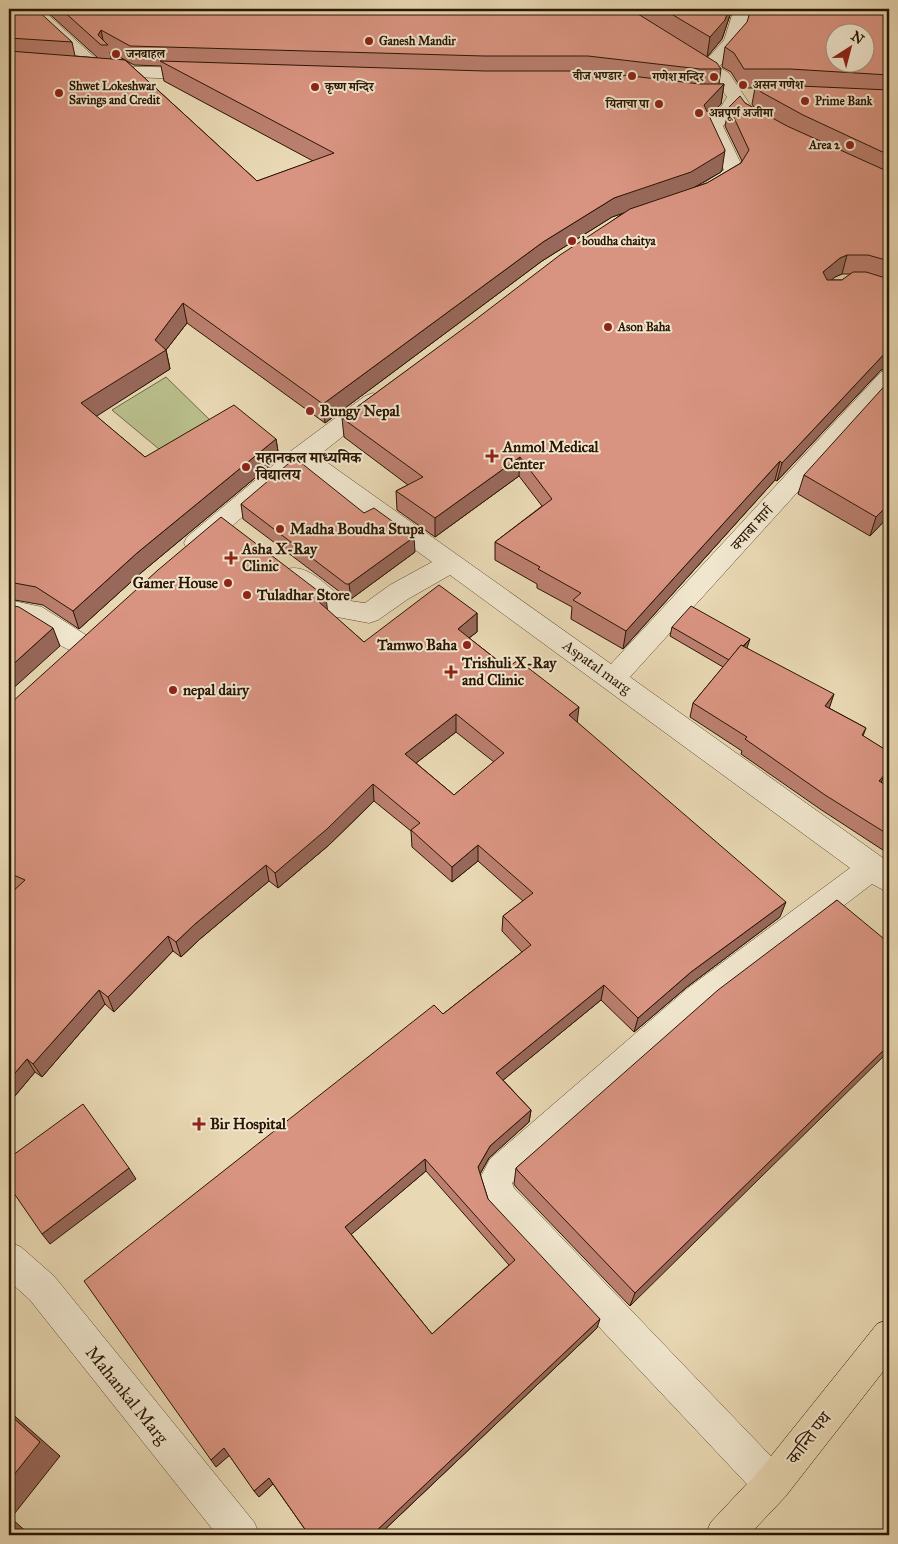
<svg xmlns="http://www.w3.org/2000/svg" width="898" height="1544" font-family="'IM FELL Great Primer','Noto Serif Devanagari',serif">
	<rect width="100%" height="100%" fill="#e8d8b3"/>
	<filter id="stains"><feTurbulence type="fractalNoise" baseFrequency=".004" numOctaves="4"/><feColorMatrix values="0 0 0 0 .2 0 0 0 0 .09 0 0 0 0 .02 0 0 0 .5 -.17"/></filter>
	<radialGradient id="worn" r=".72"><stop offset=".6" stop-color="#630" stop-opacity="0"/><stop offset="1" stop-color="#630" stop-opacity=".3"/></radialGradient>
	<path fill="#b8be8b" stroke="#716a46" d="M166 377 214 424 165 454 112 410Z"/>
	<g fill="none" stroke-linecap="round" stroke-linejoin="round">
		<g stroke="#5a462e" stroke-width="1">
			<g id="minor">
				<path d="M23 9H42L104 66 199 68 206 70 208 74 206 78 199 80 93 75Z"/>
				<path d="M734 9H752L742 41 719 67 729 73 755 112 753 116 746 118 739 116 737 112 723 126 744 170C735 183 717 198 700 194L697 190 700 186 724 170 703 125 719 110 727 97 715 81 683 60 680 56 683 52 689 51 707 59 724 40Z"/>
				<path d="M889 370V391L630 677 883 858 889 864V893L872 884 710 1008 512 1183 514 1188 785 1471 790 1484 785 1497 772 1502 759 1497 489 1210 479 1180 490 1159 688 988 850 868 450 575 408 599 378 620 369 623 332 616 287 583 284 576 287 569C309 563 327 588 345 599 351 602 359 602 365 603L390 585 432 562 301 467 205 549 196 552 187 549 184 543 187 537 284 456 365 396 373 393 381 396 384 401 381 406 318 456 611 664 881 372Z"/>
				<path d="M9 600 42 607 89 637 93 644 89 651C67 658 47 633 29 624 23 621 15 621 9 620Z"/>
				<path d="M9 1242 21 1247 54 1276 254 1522 260 1535H217L30 1300 9 1281Z"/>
			</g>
		</g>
		<g stroke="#2a1502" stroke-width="1">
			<path id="major" d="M889 1319V1364L785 1497 749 1535H705L711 1522 759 1471 877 1324Z"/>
		</g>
		<use href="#minor" fill="#f0e6ce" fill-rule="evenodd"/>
		<use href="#major" fill="#e8d8b3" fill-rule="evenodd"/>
	</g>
	<g fill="#bb7f6f" stroke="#2a1502" fill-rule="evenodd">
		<path d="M9 9 72 42 75 56 98 58 44 9H732L722 39 707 57 721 69 719 84H724L721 104 709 116 722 170 721 172 695 187 707 183 741 163 742 161 725 126 729 107 745 103 755 109 752 104 755 88H741L731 72 722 67 725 47 889 9V369V368L881 370 777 481 775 480 623 649 571 619 572 607 537 588V584L495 560V542L542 506 519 476 435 537 397 510 396 491 408 485 344 437 342 418 623 213 612 217 542 261 325 423 187 323 166 350 170 369 96 416 145 457 276 439 279 458 142 572 79 629 43 605 9 599ZM110 52 125 60 111 59ZM125 60 134 65 161 66 164 81 313 161 257 181ZM842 274H851L842 280H831L835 277Z"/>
		<path d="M804 475 889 516 870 536 798 494Z"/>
		<path d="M241 504 364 513 415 552 351 599 348 598 243 519Z"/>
		<path d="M327 610 364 642 477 613V632L469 638 577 722 780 917 687 987 634 1032 601 1000 503 1080 531 1110 529 1122 489 1158 480 1174 488 1199 597 1328 379 1535H309L273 1484 259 1497 229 1455 216 1467 443 1014 522 952 502 931 503 916 523 901 478 861 452 882 412 847 411 831 374 801 329 845 278 888 269 881 200 939 181 957 173 951 114 1012 105 1004 42 1077 35 1072 9 1103 16 889 9 886V703ZM456 732 494 762 454 795 416 763ZM426 1171 509 1265 432 1334 351 1234Z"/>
		<path d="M672 627 747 648 829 708 866 728 863 736 889 752V771L883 778 881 782 889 787V854L820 809 741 754 742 751 690 717 693 703 723 667 670 636Z"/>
		<path d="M837 900 630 1306 516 1187 514 1184 516 1168Z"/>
	</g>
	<g fill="#98685a" stroke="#2a1502">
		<path d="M729 9H732L722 39 707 57 710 37Z"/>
		<path d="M101 30 104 45 98 35Z"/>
		<path d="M724 84 721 104 701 125 704 105Z"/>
		<path d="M725 150 722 170 721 172 688 191 612 217 542 261 325 423 323 404 543 242 614 198Z"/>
		<path d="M847 255 842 274 835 277 818 292 823 272 840 258Z"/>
		<path d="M183 303 187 323 166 350 170 369 86 423 81 403 155 340Z"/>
		<path d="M889 350V368L881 370 777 481 782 463 887 351Z"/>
		<path d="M276 439 279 458 142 572 79 629 73 611 137 553Z"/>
		<path d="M520 457 519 476 435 537V518Z"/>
		<path d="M780 461 775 480 623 649 626 631Z"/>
		<path d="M889 504V516L870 536 876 517Z"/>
		<path d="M414 537 415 552 351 599 349 584Z"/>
		<path d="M326 597 328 615 319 602Z"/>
		<path d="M477 613V632L457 647 458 629Z"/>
		<path d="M53 628 60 646 9 692V668Z"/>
		<path d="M750 639 747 648 728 670 731 661Z"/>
		<path d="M834 694 829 709 825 706Z"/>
		<path d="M579 707 577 724 569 715Z"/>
		<path d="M456 714V732L406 771 405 754Z"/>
		<path d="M889 765V771L883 778 879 788 873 796 883 772Z"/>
		<path d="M373 784 374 801 329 845 278 888 275 873Z"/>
		<path d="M478 845V861L452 882V867Z"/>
		<path d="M266 865 269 881 200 939 181 957 176 942 195 924Z"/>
		<path d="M786 902 780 917 687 987 634 1032 638 1018 691 972Z"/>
		<path d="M168 936 173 951 114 1012 108 997Z"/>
		<path d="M604 985 601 1000 496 1086V1073Z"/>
		<path d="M99 990 105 1004 42 1077 33 1064Z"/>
		<path d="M889 1045V1051L630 1306 635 1293Z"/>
		<path d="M27 1059 35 1072 9 1103V1080Z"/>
		<path d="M531 1110 529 1122 489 1158 477 1179 478 1167 490 1146Z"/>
		<path d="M425 1159 426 1171 347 1238 345 1227Z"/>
		<path d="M129 1168 136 1179 50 1244 42 1234Z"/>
		<path d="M600 1319 597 1328 379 1535H372Z"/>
		<path d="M9 1411 60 1456 11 1518 30 1535H20L9 1525Z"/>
		<path d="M224 1448 230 1455 216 1467 211 1460Z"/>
		<path d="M269 1478 273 1484 259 1497 254 1491Z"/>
	</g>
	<g fill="#d99481" stroke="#2a1502" fill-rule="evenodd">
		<path d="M9 9H36L72 42 9 38Z"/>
		<path d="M61 9H630L717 63 721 69H700L588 56H484L130 46 101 30 98 35 108 45H101Z"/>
		<path d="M663 9H729L725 20 710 37Z"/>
		<path d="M751 9H889V75L790 69H744L734 53 725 47 747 22ZM836 32H866V62H836Z"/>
		<path d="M9 51 125 60 257 181 334 153 160 61 484 71H588L700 84H724L704 105 725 150 724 152 691 172 614 198 543 242 323 404 183 303 155 340 166 350 81 403 145 457 234 405 276 439 137 553 73 611 36 587 9 582Z"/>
		<path d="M755 84 889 90V155L803 115 761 92Z"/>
		<path d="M740 96 745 103 787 126 889 172V261L868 255H847L840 258 823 272 827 280H842L853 272H866L889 279V350L887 351 782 463 780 461 626 631 573 600 581 593 538 569 540 567 495 542 552 499 520 457 435 518 396 491 423 477 342 418 471 323 560 255 630 209 707 183 741 163 749 150 729 107Z"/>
		<path d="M889 381V504L876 517 804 475Z"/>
		<path d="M295 458 364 513 374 508 414 537 349 584H346L241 504Z"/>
		<path d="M221 517 326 597 319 602 364 642 439 585 477 613 458 629 507 668 518 660 579 707 569 715 786 902 691 972 638 1018 604 985 496 1073 531 1110 490 1146 478 1167 488 1199 600 1319 372 1535H309L269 1478 254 1491 224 1448 211 1460 84 1281 434 1005 443 1014 531 945 503 916 533 893 478 845 452 867 411 830 420 823 373 784 327 829 275 873 266 865 195 924 176 942 168 936 108 997 99 990 33 1064 27 1059 9 1080V895L25 880 9 873V703L12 702 158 570ZM456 714 504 753 454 795 405 754ZM425 1159 515 1260 432 1334 345 1227Z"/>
		<path d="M9 605 19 607 53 628 9 668Z"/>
		<path d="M691 606 750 639 743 646 741 645 729 660 672 627Z"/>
		<path d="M741 645 834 694 825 706 866 728 862 735 889 752V765L883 772 886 773 879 781 889 787V835L825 795 745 739 747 737 693 703Z"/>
		<path d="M837 900 889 943V1045L635 1293 518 1171 516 1168 718 990Z"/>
		<path d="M83 1104 129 1168 42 1234 9 1186V1158Z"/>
		<path d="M9 1414 40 1442 9 1481Z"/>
		<path d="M9 1525 20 1535H9Z"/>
	</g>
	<g fill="#8f2418" stroke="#f0e6ce" stroke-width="2">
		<circle cx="369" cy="41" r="5"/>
		<circle cx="116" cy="54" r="5"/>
		<circle cx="632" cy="76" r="5"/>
		<circle cx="714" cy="77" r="5"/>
		<circle cx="743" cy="85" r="5"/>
		<circle cx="315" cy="87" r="5"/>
		<circle cx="59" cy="93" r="5"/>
		<circle cx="805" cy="101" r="5"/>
		<circle cx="659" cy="104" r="5"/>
		<circle cx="699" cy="113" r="5"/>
		<circle cx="850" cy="145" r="5"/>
		<circle cx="572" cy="241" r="5"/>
		<circle cx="608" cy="327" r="5"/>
		<circle cx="310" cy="411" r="5"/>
		<path d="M489.5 448.5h5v5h5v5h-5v5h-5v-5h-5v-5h5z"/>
		<circle cx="246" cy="467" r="5"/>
		<circle cx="280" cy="529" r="5"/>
		<path d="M228.5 550.5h5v5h5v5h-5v5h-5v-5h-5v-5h5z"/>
		<circle cx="228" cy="583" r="5"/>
		<circle cx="247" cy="595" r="5"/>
		<circle cx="467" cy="645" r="5"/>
		<path d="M448.5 664.5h5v5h5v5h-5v5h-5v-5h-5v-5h5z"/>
		<circle cx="173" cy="690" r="5"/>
		<path d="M196.5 1116.5h5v5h5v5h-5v5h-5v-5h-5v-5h5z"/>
	</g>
	<g text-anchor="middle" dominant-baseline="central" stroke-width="4" stroke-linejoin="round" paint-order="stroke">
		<g font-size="12" font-weight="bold" fill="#2a1502" stroke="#f0e6ce" text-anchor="start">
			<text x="379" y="41">Ganesh Mandir</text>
			<text x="126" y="54">जनबाहल</text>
			<text x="622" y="76" text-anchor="end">वीज भण्डार</text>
			<text x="704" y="77" text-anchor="end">गणेश मन्दिर</text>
			<text x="753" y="85">असन गणेश</text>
			<text x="69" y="86">Shwet Lokeshwar<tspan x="69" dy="14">Savings and Credit</tspan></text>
			<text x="325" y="87">कृष्ण मन्दिर</text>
			<text x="815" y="101">Prime Bank</text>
			<text x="649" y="104" text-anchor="end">यिताचा पा</text>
			<text x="709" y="113">अन्नपूर्ण अजीमा</text>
			<text x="840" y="145" text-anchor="end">Area 2</text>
			<text x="582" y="241">boudha chaitya</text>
			<text x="618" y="327">Ason Baha</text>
		</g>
		<g font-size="15" font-weight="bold" fill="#2a1502" stroke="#f0e6ce" text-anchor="start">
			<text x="320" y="411">Bungy Nepal</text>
			<text x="503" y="447">Anmol Medical<tspan x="503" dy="17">Center</tspan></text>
			<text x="256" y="458">महानकल माध्यमिक<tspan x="256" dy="17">विद्यालय</tspan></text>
			<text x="290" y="529">Madha Boudha Stupa</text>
			<text x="242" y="549">Asha X-Ray<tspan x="242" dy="17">Clinic</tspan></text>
			<text x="218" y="583" text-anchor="end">Gamer House</text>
			<text x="257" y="595">Tuladhar Store</text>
			<text x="457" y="645" text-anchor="end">Tamwo Baha</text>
			<text x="462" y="663">Trishuli X-Ray<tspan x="462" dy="17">and Clinic</tspan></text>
			<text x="183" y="690">nepal dairy</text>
			<text x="210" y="1124">Bir Hospital</text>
		</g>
		<g font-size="15" fill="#2a1502" stroke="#f0e6ce">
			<text transform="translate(752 528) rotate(-48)">क्याबा मार्ग</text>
			<text transform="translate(597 667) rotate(36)">Aspatal marg</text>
		</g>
		<g font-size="18" fill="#2a1502" stroke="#f0e6ce">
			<text transform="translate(127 1395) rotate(51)">Mahankal Marg</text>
			<text transform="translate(809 1438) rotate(-52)">कान्ति पथ</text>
		</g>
	</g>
	<rect width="898" height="1544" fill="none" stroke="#e8d8b3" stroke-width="30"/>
	<rect x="10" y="10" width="878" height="1524" fill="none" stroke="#2a1502" stroke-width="2.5"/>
	<rect x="15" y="15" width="868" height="1514" fill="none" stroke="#2a1502"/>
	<g transform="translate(850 48) rotate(36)"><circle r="24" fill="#f0e6ce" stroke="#a1927c"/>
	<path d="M0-4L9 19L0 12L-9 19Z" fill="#8f2418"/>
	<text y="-8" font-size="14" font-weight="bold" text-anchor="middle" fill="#2a1502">N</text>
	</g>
	<rect width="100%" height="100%" filter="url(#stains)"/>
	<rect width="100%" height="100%" fill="url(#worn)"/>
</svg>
